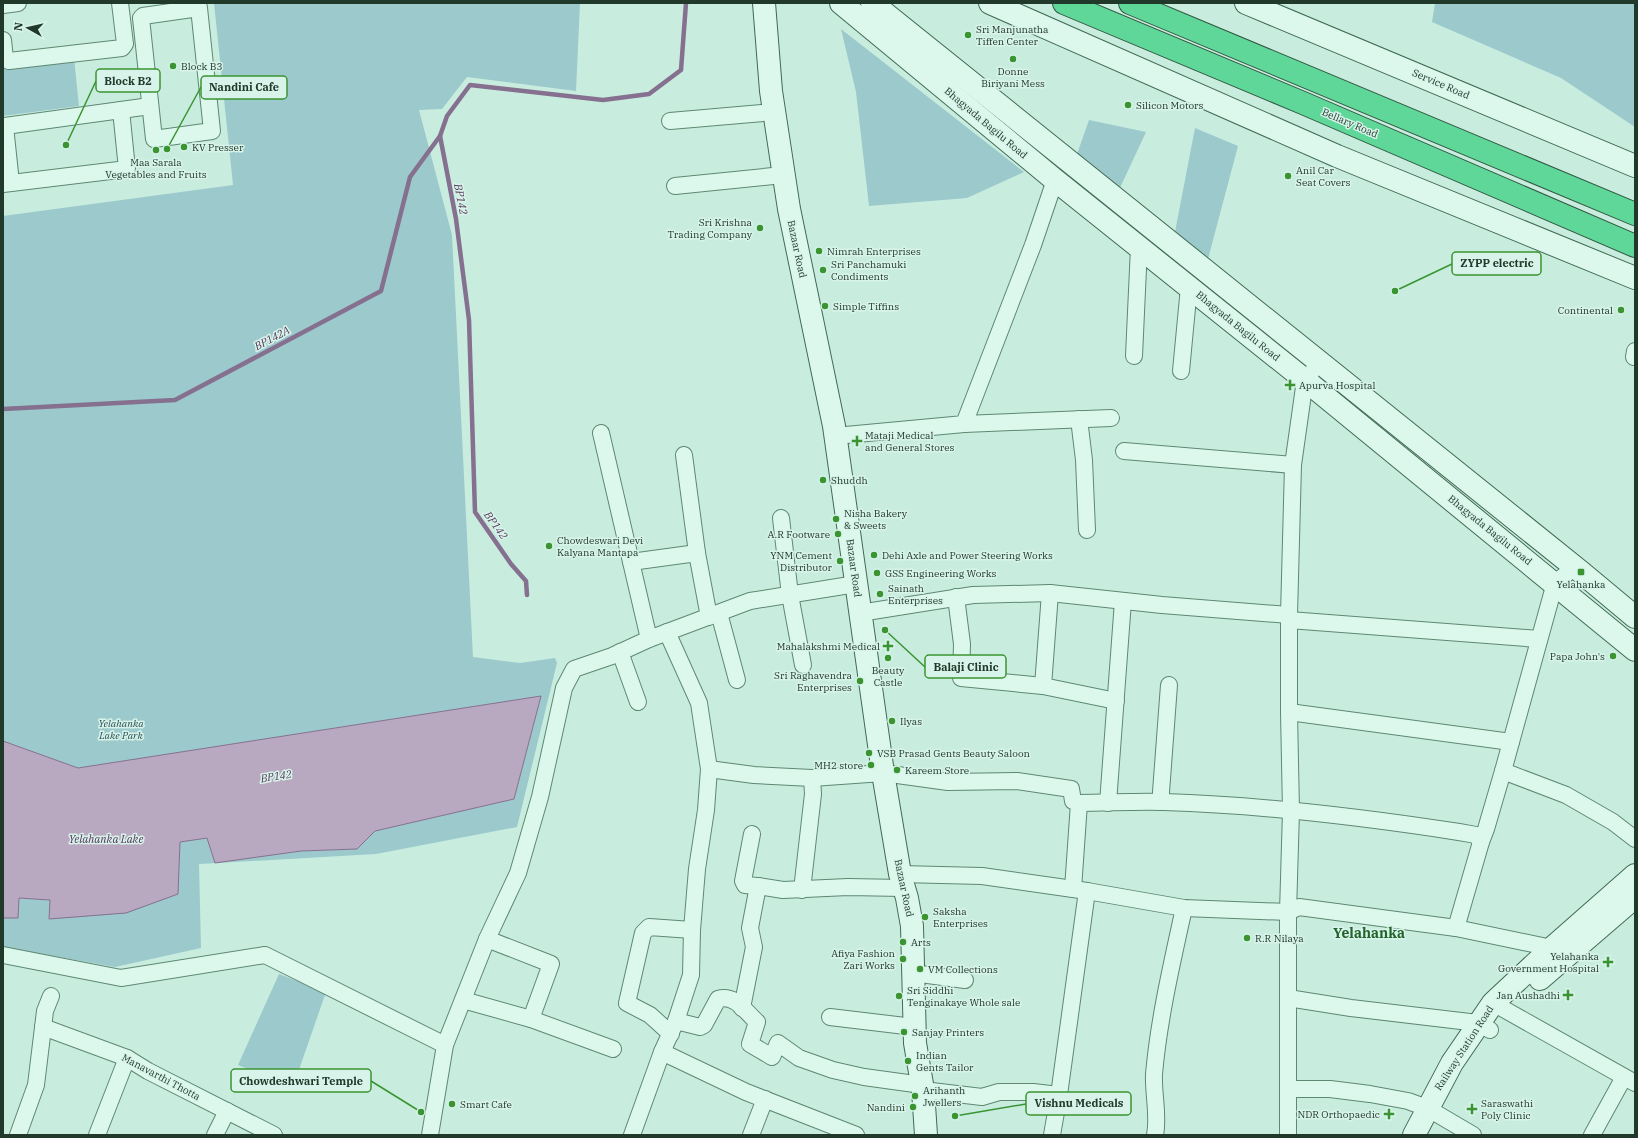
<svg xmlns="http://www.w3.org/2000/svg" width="1638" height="1138" font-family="'IBM Plex Serif',serif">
	<rect width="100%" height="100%" fill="#c8eddf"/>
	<g fill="#9cc9cb">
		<path d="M214 3H580L576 91 467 77 442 109 419 110 452 235 473 657 520 663 555 658 557 663 517 827 376 854 199 864 201 948 115 967 3 947V918H18L19 898 50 900 49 919 180 842 207 838 301 851 357 849 375 831 514 799 541 696 78 768 3 741V216L233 185Z"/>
		<path d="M1435 3H1635V127L1561 78 1432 22Z"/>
		<path d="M841 29 1024 172 967 198 869 206 856 92Z"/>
		<path d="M74 58 79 106 3 116V67Z"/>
		<path d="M1089 120 1146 132 1119 190 1076 157Z"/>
		<path d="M1195 128 1238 146 1208 259 1174 237Z"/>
		<path d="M279 974 326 992 293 1087 238 1065Z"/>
	</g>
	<path fill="#b8a9c1" stroke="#85708f" d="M541 696 514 799 375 831 357 849 301 851 215 863 207 838 180 842 178 894 126 913 49 919 50 900 19 898 18 918H3V741L78 768Z"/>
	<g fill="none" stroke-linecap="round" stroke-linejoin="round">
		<g stroke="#85708f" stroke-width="4.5">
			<path d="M3 409 175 400 381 291 410 177 440 136"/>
			<path d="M527 595 526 581 511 564 475 512 469 320 456 219 440 136 447 116 470 85 603 100 649 94 681 70 686 3"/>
		</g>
		<g stroke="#5e8871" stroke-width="18">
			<g id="street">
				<path d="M198 3 199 8 212 131 154 139 141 18 143 16 199 8"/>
				<path d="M3 5 18 3"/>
				<path d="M3 40 5 59 9 61 122 48 125 44 120 3"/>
				<path d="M670 121 774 112"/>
				<path d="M3 126H5L11 183"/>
				<path d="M5 126 121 110"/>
				<path d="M3 184 127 169 121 110 150 106"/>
				<path d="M675 186 783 175"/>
				<path d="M1134 356 1139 247"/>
				<path d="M1634 357 1635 351"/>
				<path d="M1181 371 1189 287"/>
				<path d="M1079 419 1084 460 1087 530"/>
				<path d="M964 424 1111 418"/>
				<path d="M601 433 649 639"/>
				<path d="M835 436 964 424 1033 245 1055 180"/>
				<path d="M1124 451 1293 465"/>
				<path d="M684 455 697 553"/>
				<path d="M781 518 790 595 803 665"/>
				<path d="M631 562 697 553 709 617"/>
				<path d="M1050 593 1043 686 1116 701"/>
				<path d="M956 597 962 644 961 678 1043 686"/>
				<path d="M719 613 737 680"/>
				<path d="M860 613 973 595 1050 593 1162 605 1289 615"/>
				<path d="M1289 620 1539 639"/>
				<path d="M667 632 699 703 709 769 706 810 697 869 692 930 691 975 676 1021"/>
				<path d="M620 652 638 702"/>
				<path d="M1289 712 1511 742"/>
				<path d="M709 769 754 775 812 778 883 773 948 782 1017 781 1071 789 1073 801 1079 803C1107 803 1136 801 1164 802 1263 805 1362 817 1459 832L1476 835 1481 842"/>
				<path d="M1503 771 1566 795 1613 822 1635 839"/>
				<path d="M1161 802V792L1169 685"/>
				<path d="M1108 803 1123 601"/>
				<path d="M752 834 743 881 745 885 758 886"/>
				<path d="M900 874 982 876 1087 891 1184 908 1288 912 1299 907 1456 928 1552 948 1558 953"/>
				<path d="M1073 889 1079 803"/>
				<path d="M802 890 813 794 812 778"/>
				<path d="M1456 928 1481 842 1486 829 1503 771 1555 583 1575 567"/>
				<path d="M487 939 551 964 531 1019"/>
				<path d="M3 955 121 978 265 955 445 1045"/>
				<path d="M913 973 965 980"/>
				<path d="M1288 998 1351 1008 1478 1023 1490 1030"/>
				<path d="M463 1000 531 1019 613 1049"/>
				<path d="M1493 1003 1635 1083"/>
				<path d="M742 1008 754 947 750 928 758 886 783 890 848 887 903 888"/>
				<path d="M830 1017 914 1027"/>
				<path d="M43 1027 127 1058 148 1071 274 1135"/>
				<path d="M671 1034 650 1015 627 1003 643 933 649 927 692 930"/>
				<path d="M662 1052 676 1021 700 1027 704 1025 718 999C735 994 745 1011 757 1022L750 1044 772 1057 778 1043 799 1058 833 1070 864 1077 922 1085"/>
				<path d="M1288 1089H1330L1370 1094 1408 1101 1427 1108 1473 1135"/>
				<path d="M923 1090 982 1097 999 1092H1033L1059 1095 1052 1135"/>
				<path d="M1059 1095 1087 891"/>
				<path d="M18 1135 36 1085 45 1011 51 996"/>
				<path d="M97 1135 127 1058"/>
				<path d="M215 1135 227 1111"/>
				<path d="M430 1135 445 1045 487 939 518 873 540 797 564 688 574 669 612 656 649 639 750 601 856 584"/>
				<path d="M632 1135 662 1052 746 1092 856 1135"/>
				<path d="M751 1135 765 1099"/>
				<path d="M1155 1135C1159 1115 1153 1094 1154 1074 1159 1018 1172 963 1184 908"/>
				<path d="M1288 1135V912L1291 811 1289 712V615L1293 465 1305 380 1311 373"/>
				<path d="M1592 1135 1624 1077"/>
			</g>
		</g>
		<g stroke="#416a52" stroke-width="24">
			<g id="secondary">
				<path d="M764 3 771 91 789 209 834 426 883 773 900 874 907 898 912 926 915 1043 923 1090 926 1135"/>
				<path d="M841 3 1055 180 1305 380 1635 650"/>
				<path d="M872 3 1581 572 1635 617"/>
				<path d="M990 3 1337 156 1635 278"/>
				<path d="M1246 3 1635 166"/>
				<path d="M1540 979 1635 897"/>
				<path d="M1414 1135 1452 1063 1493 1003 1552 948 1635 875"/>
			</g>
		</g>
		<g stroke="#325640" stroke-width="24">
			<g id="highway">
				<path d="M1064 3 1303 103 1635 246"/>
				<path d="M1130 3 1635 214"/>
			</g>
		</g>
		<use href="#street" stroke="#dcf8ed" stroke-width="16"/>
		<use href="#secondary" stroke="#dcf8ed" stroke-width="22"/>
		<use href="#highway" stroke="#5ed798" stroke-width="22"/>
	</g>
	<g fill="#3a9431" stroke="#d8f4ea" stroke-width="1.5">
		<circle cx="968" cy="35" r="4"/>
		<circle cx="1013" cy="59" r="4"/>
		<circle cx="173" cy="66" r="4"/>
		<circle cx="1128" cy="105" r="4"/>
		<circle cx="184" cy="147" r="4"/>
		<circle cx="156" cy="150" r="4"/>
		<circle cx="1288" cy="176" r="4"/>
		<circle cx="760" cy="228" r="4"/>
		<circle cx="819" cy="251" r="4"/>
		<circle cx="823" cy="270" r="4"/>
		<circle cx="825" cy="306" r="4"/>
		<circle cx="1621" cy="310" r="4"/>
		<path d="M1288 379h4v4h4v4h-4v4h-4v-4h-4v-4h4z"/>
		<path d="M855 435h4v4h4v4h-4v4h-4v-4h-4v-4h4z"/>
		<circle cx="823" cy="480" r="4"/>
		<circle cx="836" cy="519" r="4"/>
		<circle cx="838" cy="534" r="4"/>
		<circle cx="549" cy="546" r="4"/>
		<circle cx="874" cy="555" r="4"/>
		<circle cx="840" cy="561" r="4"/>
		<rect x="1577" y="568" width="8" height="8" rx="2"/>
		<circle cx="877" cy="573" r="4"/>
		<circle cx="880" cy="594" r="4"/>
		<path d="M886 640h4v4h4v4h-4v4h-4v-4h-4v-4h4z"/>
		<circle cx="1613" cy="656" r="4"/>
		<circle cx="888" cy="658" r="4"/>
		<circle cx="860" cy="681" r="4"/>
		<circle cx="892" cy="721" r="4"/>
		<circle cx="869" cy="753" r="4"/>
		<circle cx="871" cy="765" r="4"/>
		<circle cx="897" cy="770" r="4"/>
		<circle cx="925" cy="917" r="4"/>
		<circle cx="1247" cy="938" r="4"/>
		<circle cx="903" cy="942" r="4"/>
		<circle cx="903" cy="959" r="4"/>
		<path d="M1606 956h4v4h4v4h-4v4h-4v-4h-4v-4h4z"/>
		<circle cx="920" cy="969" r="4"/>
		<path d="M1566 989h4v4h4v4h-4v4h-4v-4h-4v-4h4z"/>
		<circle cx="899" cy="996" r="4"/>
		<circle cx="904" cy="1032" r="4"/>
		<circle cx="908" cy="1061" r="4"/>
		<circle cx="915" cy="1096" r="4"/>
		<circle cx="452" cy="1104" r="4"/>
		<circle cx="913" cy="1107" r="4"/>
		<path d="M1470 1103h4v4h4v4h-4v4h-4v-4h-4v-4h4z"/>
		<path d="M1387 1108h4v4h4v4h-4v4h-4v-4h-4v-4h4z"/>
	</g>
	<g text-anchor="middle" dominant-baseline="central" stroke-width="3" stroke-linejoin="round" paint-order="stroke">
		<g font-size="10" fill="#21392b" stroke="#d8f4ea" text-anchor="start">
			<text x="976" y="29">Sri Manjunatha<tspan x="976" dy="12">Tiffen Center</tspan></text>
			<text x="181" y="66">Block B3</text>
			<text x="1013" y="71" text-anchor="middle">Donne<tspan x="1013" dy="12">Biriyani Mess</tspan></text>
			<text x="1136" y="105">Silicon Motors</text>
			<text x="192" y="147">KV Presser</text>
			<text x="156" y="162" text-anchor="middle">Maa Sarala<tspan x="156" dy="12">Vegetables and Fruits</tspan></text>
			<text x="1296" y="170">Anil Car<tspan x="1296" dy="12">Seat Covers</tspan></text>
			<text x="752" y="222" text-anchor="end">Sri Krishna<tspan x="752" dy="12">Trading Company</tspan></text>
			<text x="827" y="251">Nimrah Enterprises</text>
			<text x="831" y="264">Sri Panchamuki<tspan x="831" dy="12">Condiments</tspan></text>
			<text x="833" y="306">Simple Tiffins</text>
			<text x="1613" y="310" text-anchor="end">Continental</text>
			<text x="1299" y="385">Apurva Hospital</text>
			<text x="865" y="435">Mataji Medical<tspan x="865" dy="12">and General Stores</tspan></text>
			<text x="831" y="480">Shuddh</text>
			<text x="844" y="513">Nisha Bakery<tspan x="844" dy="12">&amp; Sweets</tspan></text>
			<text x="830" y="534" text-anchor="end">A.R Footware</text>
			<text x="557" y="540">Chowdeswari Devi<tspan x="557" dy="12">Kalyana Mantapa</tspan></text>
			<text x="832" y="555" text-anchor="end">YNM Cement<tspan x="832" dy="12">Distributor</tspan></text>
			<text x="882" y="555">Dehi Axle and Power Steering Works</text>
			<text x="885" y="573">GSS Engineering Works</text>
			<text x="1581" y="584" text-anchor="middle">Yelahanka</text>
			<text x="888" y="588">Sainath<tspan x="888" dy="12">Enterprises</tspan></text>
			<text x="880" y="646" text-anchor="end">Mahalakshmi Medical</text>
			<text x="1605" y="656" text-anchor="end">Papa John's</text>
			<text x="888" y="670" text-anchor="middle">Beauty<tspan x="888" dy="12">Castle</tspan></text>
			<text x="852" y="675" text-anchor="end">Sri Raghavendra<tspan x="852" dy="12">Enterprises</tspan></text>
			<text x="900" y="721">Ilyas</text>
			<text x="877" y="753">VSB Prasad Gents Beauty Saloon</text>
			<text x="863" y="765" text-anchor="end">MH2 store</text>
			<text x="905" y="770">Kareem Store</text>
			<text x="933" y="911">Saksha<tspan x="933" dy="12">Enterprises</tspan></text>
			<text x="1255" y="938">R.R Nilaya</text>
			<text x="911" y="942">Arts</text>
			<text x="895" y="953" text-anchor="end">Afiya Fashion<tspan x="895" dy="12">Zari Works</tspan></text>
			<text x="1599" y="956" text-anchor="end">Yelahanka<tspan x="1599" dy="12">Government Hospital</tspan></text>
			<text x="928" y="969">VM Collections</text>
			<text x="907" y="990">Sri Siddhi<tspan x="907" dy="12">Tenginakaye Whole sale</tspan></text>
			<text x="1560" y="995" text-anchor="end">Jan Aushadhi</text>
			<text x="912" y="1032">Sanjay Printers</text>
			<text x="916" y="1055">Indian<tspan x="916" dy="12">Gents Tailor</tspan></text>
			<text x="923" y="1090">Arihanth<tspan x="923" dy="12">Jwellers</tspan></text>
			<text x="1481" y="1103">Saraswathi<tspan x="1481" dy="12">Poly Clinic</tspan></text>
			<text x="460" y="1104">Smart Cafe</text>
			<text x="905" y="1107" text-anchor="end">Nandini</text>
			<text x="1380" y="1114" text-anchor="end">NDR Orthopaedic</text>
		</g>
		<g font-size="10" fill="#21392b" stroke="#d8f4ea">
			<text transform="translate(1441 84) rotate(23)">Service Road</text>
			<text transform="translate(986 123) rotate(40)">Bhagyada Bagilu Road</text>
			<text transform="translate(1350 123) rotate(23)">Bellary Road</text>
			<text transform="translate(797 249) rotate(78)">Bazaar Road</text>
			<text transform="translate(1238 326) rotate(39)">Bhagyada Bagilu Road</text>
			<text transform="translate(1490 530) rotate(39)">Bhagyada Bagilu Road</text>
			<text transform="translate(854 568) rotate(82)">Bazaar Road</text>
			<text transform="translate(904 888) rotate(78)">Bazaar Road</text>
			<text transform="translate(1464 1048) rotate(-57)">Railway Station Road</text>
			<text transform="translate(161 1077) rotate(28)">Manavarthi Thotta</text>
		</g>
		<g font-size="10" font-style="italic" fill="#284d55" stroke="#d8f4ea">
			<text x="121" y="723">Yelahanka<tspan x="121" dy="12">Lake Park</tspan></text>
		</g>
		<g font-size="11" font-style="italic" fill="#533158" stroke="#d8f4ea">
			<text transform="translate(461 199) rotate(79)">BP142</text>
			<text transform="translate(272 338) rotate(-28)">BP142A</text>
			<text transform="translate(496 525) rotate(54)">BP142</text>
			<text transform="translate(276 776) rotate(-9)">BP142</text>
			<text x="106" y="839">Yelahanka Lake</text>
		</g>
		<g font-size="14" font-weight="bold" fill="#22642b" stroke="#d8f4ea">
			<text x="1369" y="933">Yelahanka</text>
		</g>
	</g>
	<path fill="none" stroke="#3a9431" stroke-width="1.5" d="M66 145L96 81M167 149L201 87M1395 291L1452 264M885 630L925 667M421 1112L371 1081M955 1116L1026 1104"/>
	<g fill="#3a9431" stroke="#d8f4ea" stroke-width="1.5">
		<circle cx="66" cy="145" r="4"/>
		<circle cx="167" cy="149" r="4"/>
		<circle cx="1395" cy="291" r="4"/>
		<circle cx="885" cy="630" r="4"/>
		<circle cx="421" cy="1112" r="4"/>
		<circle cx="955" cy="1116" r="4"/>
	</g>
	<g fill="#d8f4ea" stroke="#3a9431" stroke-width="1.5">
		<rect x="96" y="69" width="64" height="23" rx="4"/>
		<rect x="201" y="76" width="86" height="23" rx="4"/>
		<rect x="1452" y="252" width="89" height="23" rx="4"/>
		<rect x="925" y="655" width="81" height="23" rx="4"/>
		<rect x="231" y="1069" width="140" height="23" rx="4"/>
		<rect x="1026" y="1092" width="105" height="23" rx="4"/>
	</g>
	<g font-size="11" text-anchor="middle" font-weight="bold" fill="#21392b">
		<text x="128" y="85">Block B2</text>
		<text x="244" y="91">Nandini Cafe</text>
		<text x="1497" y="267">ZYPP electric</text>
		<text x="966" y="671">Balaji Clinic</text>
		<text x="301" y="1085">Chowdeshwari Temple</text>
		<text x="1079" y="1107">Vishnu Medicals</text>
	</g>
	<rect width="1638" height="1138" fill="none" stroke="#21392b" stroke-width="8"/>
	<g transform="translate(28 28) rotate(278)" stroke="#d8f4ea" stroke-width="3" paint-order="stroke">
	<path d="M0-3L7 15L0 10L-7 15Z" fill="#21392b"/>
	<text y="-6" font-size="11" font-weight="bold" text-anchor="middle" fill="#21392b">N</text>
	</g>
</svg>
